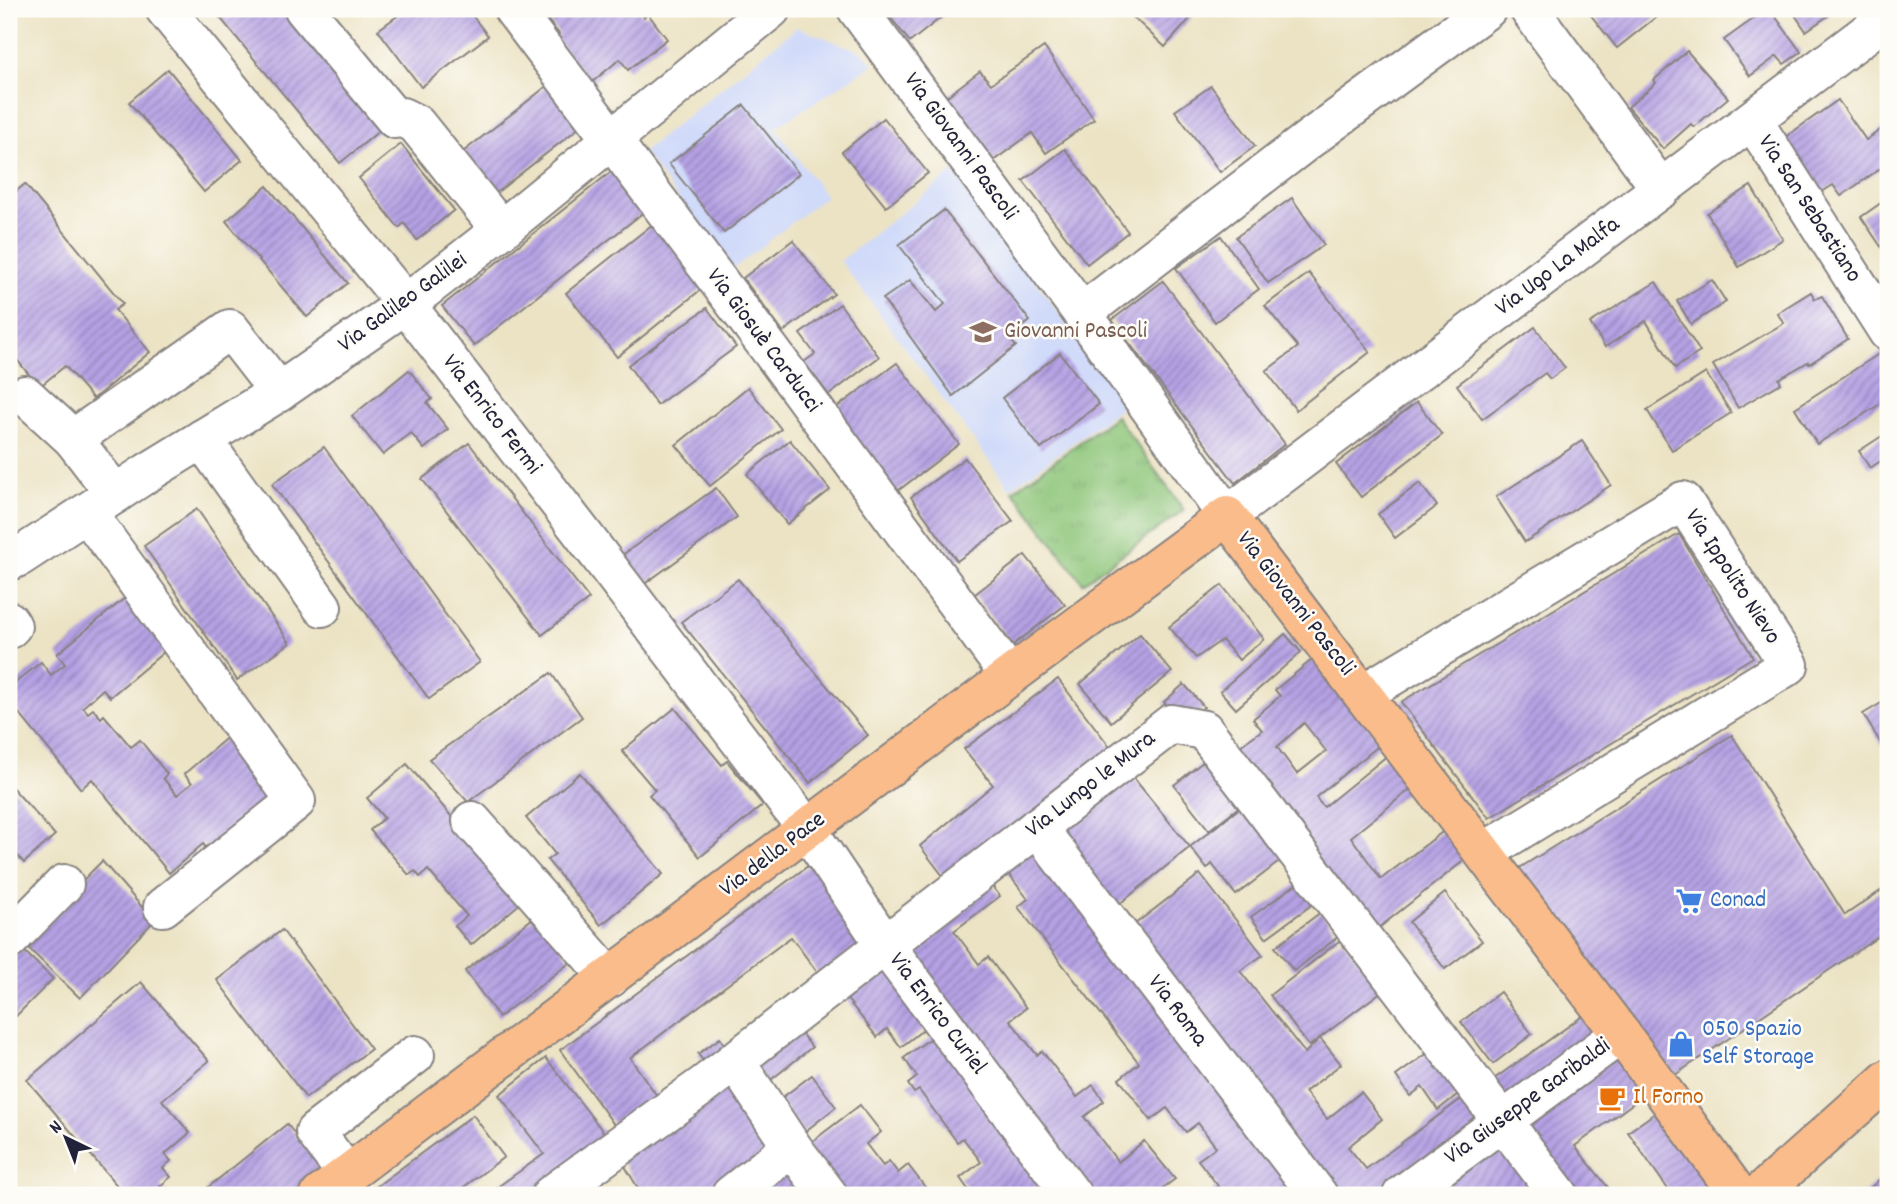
<svg xmlns="http://www.w3.org/2000/svg" width="1897" height="1204" font-family="Dekko,sans-serif">
	<defs>
		<pattern id="park-tufts" width="24" height="20" patternUnits="userSpaceOnUse" patternTransform="scale(1.75)"><rect width="24" height="20" fill="#8cc578"/><path d="M3 7l-1-3M5 7V3M7 7l1-3M15 17l-1-3M17 17v-4M19 17l1-3" fill="none" stroke="#78a969"/></pattern>
		<pattern id="building-hatch" width="6" height="6" patternUnits="userSpaceOnUse" patternTransform="scale(1.75)"><rect width="6" height="6" fill="#b5a1e4"/><path d="M-1 1l2-2M0 6l6-6M5 7l2-2" fill="none" stroke="#9383ba"/></pattern>
	</defs>
	<rect width="100%" height="100%" fill="#fdfcf7"/>
	<filter id="ink" filterUnits="userSpaceOnUse"><feTurbulence type="fractalNoise" baseFrequency=".0143" numOctaves="2"/><feDisplacementMap in="SourceGraphic" scale="14" xChannelSelector="R" yChannelSelector="G"/><feConvolveMatrix kernelMatrix="1 2 1 2 8 2 1 2 1" color-interpolation-filters="sRGB"/></filter>
	<filter id="wash" filterUnits="userSpaceOnUse"><feTurbulence type="fractalNoise" baseFrequency=".00686" numOctaves="4" result="noise"/><feDisplacementMap in="SourceGraphic" scale="28" xChannelSelector="R" yChannelSelector="G"/><feGaussianBlur stdDeviation="1.57" result="paint"/><feColorMatrix in="noise" values="0 0 0 0 0 0 0 0 0 0 0 0 0 0 0 0 0 1.4 0 .05"/><feComposite in="paint" operator="in"/></filter>
	<g filter="url(#wash)">
		<rect width="100%" height="100%" fill="#ece3c4"/>
		<g fill="#d0daf9">
			<path d="M797 27 862 52 874 64 775 128 826 196 732 270 643 152Z"/>
			<path d="M954 171 1126 404 1010 489 840 261Z"/>
		</g>
		<path fill="url(#park-tufts)" stroke="#57745a" stroke-width="2" d="M1116 416 1184 510 1083 583 1013 491Z"/>
		<g id="blocks">
			<g fill="url(#building-hatch)" fill-rule="evenodd">
				<path d="M213 9H288L385 126 340 163Z"/>
				<path d="M407 9H467L488 36 421 87 378 30Z"/>
				<path d="M549 9H638L644 17 648 14 667 39 628 70 620 59 591 83 555 37 559 34 543 14Z"/>
				<path d="M884 9H945L948 12 910 42Z"/>
				<path d="M1137 9H1189L1195 13 1165 47 1133 17 1139 11Z"/>
				<path d="M1586 9H1650L1656 17 1617 48Z"/>
				<path d="M1767 9H1770L1801 52 1784 64 1777 56 1750 76 1724 40Z"/>
				<path d="M1791 9H1838L1806 31Z"/>
				<path d="M1044 47 1094 119 1046 153 1032 133 993 161 946 97 980 71 991 84Z"/>
				<path d="M1687 51 1728 98 1694 127 1691 124 1663 149 1628 107 1656 83 1654 80Z"/>
				<path d="M168 69 242 160 204 192 129 102Z"/>
				<path d="M552 82 585 123 496 193 463 152Z"/>
				<path d="M1211 86 1255 146 1220 172 1175 111Z"/>
				<path d="M1838 100 1866 140 1886 126 1888 129V163L1841 196 1833 185 1822 192 1784 138Z"/>
				<path d="M744 105 799 174 724 233 669 164Z"/>
				<path d="M884 118 928 173 886 207 842 152Z"/>
				<path d="M401 144 454 210 417 240 404 223 399 228 359 178Z"/>
				<path d="M1065 149 1128 232 1087 264 1023 181Z"/>
				<path d="M617 167 649 208 474 346 442 306Z"/>
				<path d="M25 184 123 304 115 310 150 352 93 399 65 366 39 387 9 350V197Z"/>
				<path d="M267 186 348 283 307 317 226 221Z"/>
				<path d="M1751 186 1783 239 1739 267 1707 213Z"/>
				<path d="M1292 198 1324 245 1268 283 1236 237Z"/>
				<path d="M1888 198V257L1861 217Z"/>
				<path d="M944 210 1030 321 1009 338 1016 346 953 396 883 299 910 280 936 312 945 304 899 245Z"/>
				<path d="M653 224 704 287 617 357 566 293Z"/>
				<path d="M1221 236 1259 289 1215 322 1176 268Z"/>
				<path d="M793 240 834 294 783 332 743 278Z"/>
				<path d="M1309 273 1370 352 1296 410 1266 371 1298 347 1265 306Z"/>
				<path d="M1712 280 1726 302 1691 324 1677 301Z"/>
				<path d="M1163 281 1285 444 1235 483 1112 320Z"/>
				<path d="M1656 282 1700 352 1675 368 1646 321 1605 347 1590 323Z"/>
				<path d="M1811 292 1815 299 1822 296 1848 339 1809 364 1808 362 1779 379 1781 383 1738 408 1713 365 1784 323 1777 313Z"/>
				<path d="M840 304 879 357 829 395 804 362 815 354 800 334Z"/>
				<path d="M707 308 736 347 657 405 628 365Z"/>
				<path d="M1535 327 1565 368 1550 379 1545 373 1482 419 1457 385Z"/>
				<path d="M1888 348V399L1817 444 1795 408Z"/>
				<path d="M1060 353 1099 404 1041 449 1002 398Z"/>
				<path d="M897 363 959 444 895 493 832 411Z"/>
				<path d="M409 370 432 399 427 403 448 429 424 449 411 433 383 455 352 416Z"/>
				<path d="M1706 373 1731 413 1672 450 1647 410Z"/>
				<path d="M748 387 781 429 710 486 676 445Z"/>
				<path d="M1417 402 1442 435 1361 497 1336 464Z"/>
				<path d="M1888 432V456L1870 468 1859 451Z"/>
				<path d="M790 440 830 490 787 524 747 474Z"/>
				<path d="M1582 441 1611 485 1525 542 1496 497Z"/>
				<path d="M469 443 589 599 542 635 422 479Z"/>
				<path d="M324 447 480 662 429 699 272 484Z"/>
				<path d="M965 458 1013 521 957 561 911 497Z"/>
				<path d="M1420 483 1437 506 1395 538 1378 514Z"/>
				<path d="M716 488 737 517 643 585 621 556Z"/>
				<path d="M197 509 290 643 237 680 144 546Z"/>
				<path d="M1679 534 1753 657 1489 818 1401 702Z"/>
				<path d="M1025 555 1065 605 1013 645 974 595Z"/>
				<path d="M738 579 868 735 810 783 681 622Z"/>
				<path d="M1222 585 1264 639 1239 660 1222 640 1196 658 1169 627Z"/>
				<path d="M131 593 171 646 110 697 103 689 83 707 88 713 93 709 101 718 104 715 131 747 140 740 167 774 163 778 177 795 192 783 184 774 230 735 272 797 208 850 203 844 169 873 92 779 81 789 9 701V688L41 662 51 675 65 664 57 654Z"/>
				<path d="M1140 634 1172 672 1111 722 1080 684Z"/>
				<path d="M1285 634 1301 652 1236 709 1220 691Z"/>
				<path d="M1313 659 1382 743 1316 797 1319 802 1324 807 1388 755 1413 787 1351 837 1381 879 1445 830 1467 858 1371 934 1229 754 1262 730 1253 719 1280 696 1275 690ZM1304 723 1326 751 1297 774 1277 747Z"/>
				<path d="M551 673 582 717 468 802 429 759Z"/>
				<path d="M1058 679 1117 756 950 885 920 846 993 785 964 749Z"/>
				<path d="M1184 684 1204 707 1191 718 1171 713 1164 702Z"/>
				<path d="M1888 699V744L1883 747 1863 714Z"/>
				<path d="M675 708 722 765 727 761 763 805 700 857 649 795 655 790 622 751Z"/>
				<path d="M1732 735 1845 915 1888 886V930L1675 1075 1518 869Z"/>
				<path d="M1214 753 1249 799 1209 830 1174 785Z"/>
				<path d="M407 764 523 901 471 945 455 926 467 916 428 870 420 877 415 871 409 875 370 830 384 818 367 798Z"/>
				<path d="M1127 770 1190 847 1117 906 1053 829Z"/>
				<path d="M580 773 663 874 601 925 547 860 555 854 526 818Z"/>
				<path d="M9 784 55 835 24 863 9 846Z"/>
				<path d="M1250 800 1288 855 1236 895 1212 864 1207 869 1190 847Z"/>
				<path d="M1034 843 1308 1195H1216L1212 1190 1218 1186 1198 1160 1216 1147 1198 1123 1186 1132 1167 1108 1151 1120 1119 1079 1139 1063 1018 907 1028 899 1003 867Z"/>
				<path d="M102 861 154 921 80 998 22 942Z"/>
				<path d="M812 863 873 944 824 981 791 937 630 1058 660 1100 618 1130 560 1050Z"/>
				<path d="M1200 874 1263 955 1240 971 1305 1053 1320 1038 1341 1064 1305 1092 1327 1119 1361 1092 1382 1119 1348 1147 1366 1169 1468 1094 1489 1123 1391 1195H1334L1130 928Z"/>
				<path d="M986 879 1000 896 954 931 979 964 988 957 1026 1008 1010 1020 1037 1055 1042 1051 1077 1097 1093 1085 1104 1101 1084 1117 1118 1162 1144 1141 1175 1179 1163 1188 1168 1195H1081L895 947Z"/>
				<path d="M1299 882 1314 903 1266 938 1251 917Z"/>
				<path d="M1445 893 1482 941 1445 969 1409 922Z"/>
				<path d="M1321 912 1339 936 1294 971 1275 947Z"/>
				<path d="M537 915 572 961 499 1017 465 971Z"/>
				<path d="M282 930 371 1049 306 1098 217 980Z"/>
				<path d="M1342 939 1382 991 1309 1046 1270 995Z"/>
				<path d="M21 948 53 979 9 1023V960Z"/>
				<path d="M883 954 934 1021 901 1047 887 1029 877 1037 839 989Z"/>
				<path d="M141 982 209 1061 162 1100 190 1133 165 1154 171 1161 163 1168 171 1177 160 1186 168 1195H125L27 1080Z"/>
				<path d="M1500 992 1532 1034 1493 1064 1461 1022Z"/>
				<path d="M1587 1013 1600 1031 1503 1102 1487 1084Z"/>
				<path d="M795 1026 812 1047 767 1083 750 1061Z"/>
				<path d="M941 1030 1065 1195H972L960 1178 981 1162 963 1138 957 1142 919 1090 914 1093 908 1084 917 1077 904 1058Z"/>
				<path d="M720 1038 731 1055 710 1070 698 1054Z"/>
				<path d="M1432 1050 1462 1091 1438 1110 1422 1087 1410 1096 1396 1076Z"/>
				<path d="M1618 1054 1647 1093 1575 1146 1614 1195H1577L1523 1126Z"/>
				<path d="M546 1058 608 1138 527 1195H486L544 1154 499 1095Z"/>
				<path d="M812 1075 836 1107 803 1133 779 1100Z"/>
				<path d="M725 1076 779 1145 708 1195H642L619 1156Z"/>
				<path d="M860 1105 881 1132 866 1144 883 1166 889 1161 898 1173 908 1165 931 1195H841L805 1147Z"/>
				<path d="M1661 1109 1716 1195H1672L1628 1132Z"/>
				<path d="M473 1115 504 1157 453 1195H365Z"/>
				<path d="M287 1124 324 1171 293 1195H211L206 1189Z"/>
				<path d="M1498 1136 1538 1187 1527 1195H1420Z"/>
				<path d="M792 1157 820 1195H756Z"/>
				<path d="M1888 1172V1195H1862Z"/>
			</g>
		</g>
	</g>
	<g filter="url(#ink)">
		<use href="#blocks" fill-opacity="0" stroke="#878280" stroke-width="2"/>
		<g fill="none" stroke-linecap="round" stroke-linejoin="round">
			<g stroke="#878280" stroke-width="42">
				<g id="minor">
					<path d="M165 9 397 293 579 529 807 829 885 945 1072 1195"/>
					<path d="M304 9 395 119 402 117 416 124 501 230"/>
					<path d="M513 9 771 351 1010 676"/>
					<path d="M857 9 1082 313 1227 516 1888 17"/>
					<path d="M1529 9 1661 189"/>
					<path d="M1753 121 1888 332"/>
					<path d="M1082 313 1308 140 1487 9"/>
					<path d="M25 395 73 439"/>
					<path d="M202 439 322 607"/>
					<path d="M115 494 73 439 230 329 279 392"/>
					<path d="M87 513 296 801 163 907"/>
					<path d="M9 561 19 557 147 473 279 392 406 304 501 230 771 9"/>
					<path d="M9 621 12 626 9 629"/>
					<path d="M1364 693 1683 501 1789 665 1484 852"/>
					<path d="M472 821 610 978"/>
					<path d="M1037 827 1318 1195"/>
					<path d="M9 940 64 884"/>
					<path d="M735 1061 792 1147 828 1195"/>
					<path d="M347 1174 315 1132 415 1055"/>
					<path d="M551 1195 701 1087 1171 724 1204 730 1559 1195"/>
					<path d="M731 1195 792 1147"/>
					<path d="M1402 1195 1621 1034"/>
				</g>
			</g>
			<g stroke="#878280" stroke-width="42">
				<g id="major">
					<path d="M320 1195 1010 676 1227 516 1621 1034 1739 1195"/>
					<path d="M1758 1195 1888 1079"/>
				</g>
			</g>
			<use href="#minor" stroke="#fff" stroke-width="38"/>
			<use href="#major" stroke="#fabc8b" stroke-width="38"/>
		</g>
	</g>
	<defs>
		<g id="school-bare" transform="scale(2.1)"><path d="M0-5L7-2L0 1L-7-2ZM-4 1L0 2.5L4 1V4Q0 6-4 4Z" fill="#8d6e63" stroke="#fdfcf7" stroke-width="2.5" paint-order="stroke"/></g>
		<g id="supermarket-bare" transform="scale(2.1)"><path d="M-6-5.5h2.5l.6 2H6L4.5 2H-2.5L-4.4-4H-6ZM-1.5 3.2a1.3 1.3 0 1 0 .1 0ZM3 3.2a1.3 1.3 0 1 0 .1 0Z" fill="#3f7fe0" stroke="#fdfcf7" stroke-width="2.5" paint-order="stroke"/></g>
		<g id="shop-bare" transform="scale(2.1)"><path d="M-5-2.5h2.3a2.7 3.5 0 0 1 5.4 0H5L5.5 6h-11ZM-1.5-2.5h3a1.5 2.3 0 0 0-3 0Z" fill="#3f7fe0" stroke="#fdfcf7" stroke-width="2.5" paint-order="stroke"/></g>
		<g id="cafe-bare" transform="scale(2.1)"><path d="M-5.5-4.5H6V0H3Q3 3.5 0 3.5H-2.5Q-5.5 3.5-5.5 0ZM3-3.2v2h1.7v-2ZM-6 4.5H4V6H-6Z" fill="#e8710a" stroke="#fdfcf7" stroke-width="2.5" paint-order="stroke"/></g>
	</defs>
	<g fill-rule="evenodd">
		<use href="#school-bare" x="983" y="332"/>
		<use href="#supermarket-bare" x="1689" y="901"/>
		<use href="#shop-bare" x="1681" y="1044"/>
		<use href="#cafe-bare" x="1612" y="1098"/>
	</g>
	<g text-anchor="middle" dominant-baseline="central" stroke-width="5" stroke-linejoin="round" paint-order="stroke">
		<g font-size="24" fill="#22223b" stroke="#fdfcf7">
			<text transform="translate(960 147) rotate(54)">Via Giovanni Pascoli</text>
			<text transform="translate(1809 209) rotate(57)">Via San Sebastiano</text>
			<text transform="translate(1558 267) rotate(-37)">Via Ugo La Malfa</text>
			<text transform="translate(403 303) rotate(-36)">Via Galileo Galilei</text>
			<text transform="translate(763 341) rotate(53)">Via Giosuè Carducci</text>
			<text transform="translate(491 415) rotate(52)">Via Enrico Fermi</text>
			<text transform="translate(1732 577) rotate(57)">Via Ippolito Nievo</text>
			<text transform="translate(1295 604) rotate(52)">Via Giovanni Pascoli</text>
			<text transform="translate(1091 785) rotate(-38)">Via Lungo le Mura</text>
			<text transform="translate(773 855) rotate(-37)">Via della Pace</text>
			<text transform="translate(1177 1011) rotate(53)">Via Roma</text>
			<text transform="translate(937 1014) rotate(53)">Via Enrico Curiel</text>
			<text transform="translate(1528 1102) rotate(-36)">Via Giuseppe Garibaldi</text>
		</g>
		<g font-size="24" fill="#785e54" stroke="#fdfcf7" text-anchor="start">
			<text x="1004" y="332">Giovanni Pascoli</text>
		</g>
		<g font-size="24" fill="#366cbe" stroke="#fdfcf7" text-anchor="start">
			<text x="1710" y="901">Conad</text>
			<text x="1702" y="1030">050 Spazio<tspan x="1702" dy="28">Self Storage</tspan></text>
		</g>
		<g font-size="24" fill="#c56008" stroke="#fdfcf7" text-anchor="start">
			<text x="1633" y="1098">Il Forno</text>
		</g>
	</g>
	<rect width="1897" height="1204" fill="none" stroke="#fdfcf7" stroke-width="35"/>
	<g transform="translate(66 1138) rotate(317)" stroke="#fdfcf7" stroke-width="5" paint-order="stroke">
	<path d="M0-5L12 26L0 18L-12 26Z" fill="#22223b"/>
	<text y="-10" font-size="19" font-weight="bold" text-anchor="middle" fill="#22223b">N</text>
	</g>
</svg>
